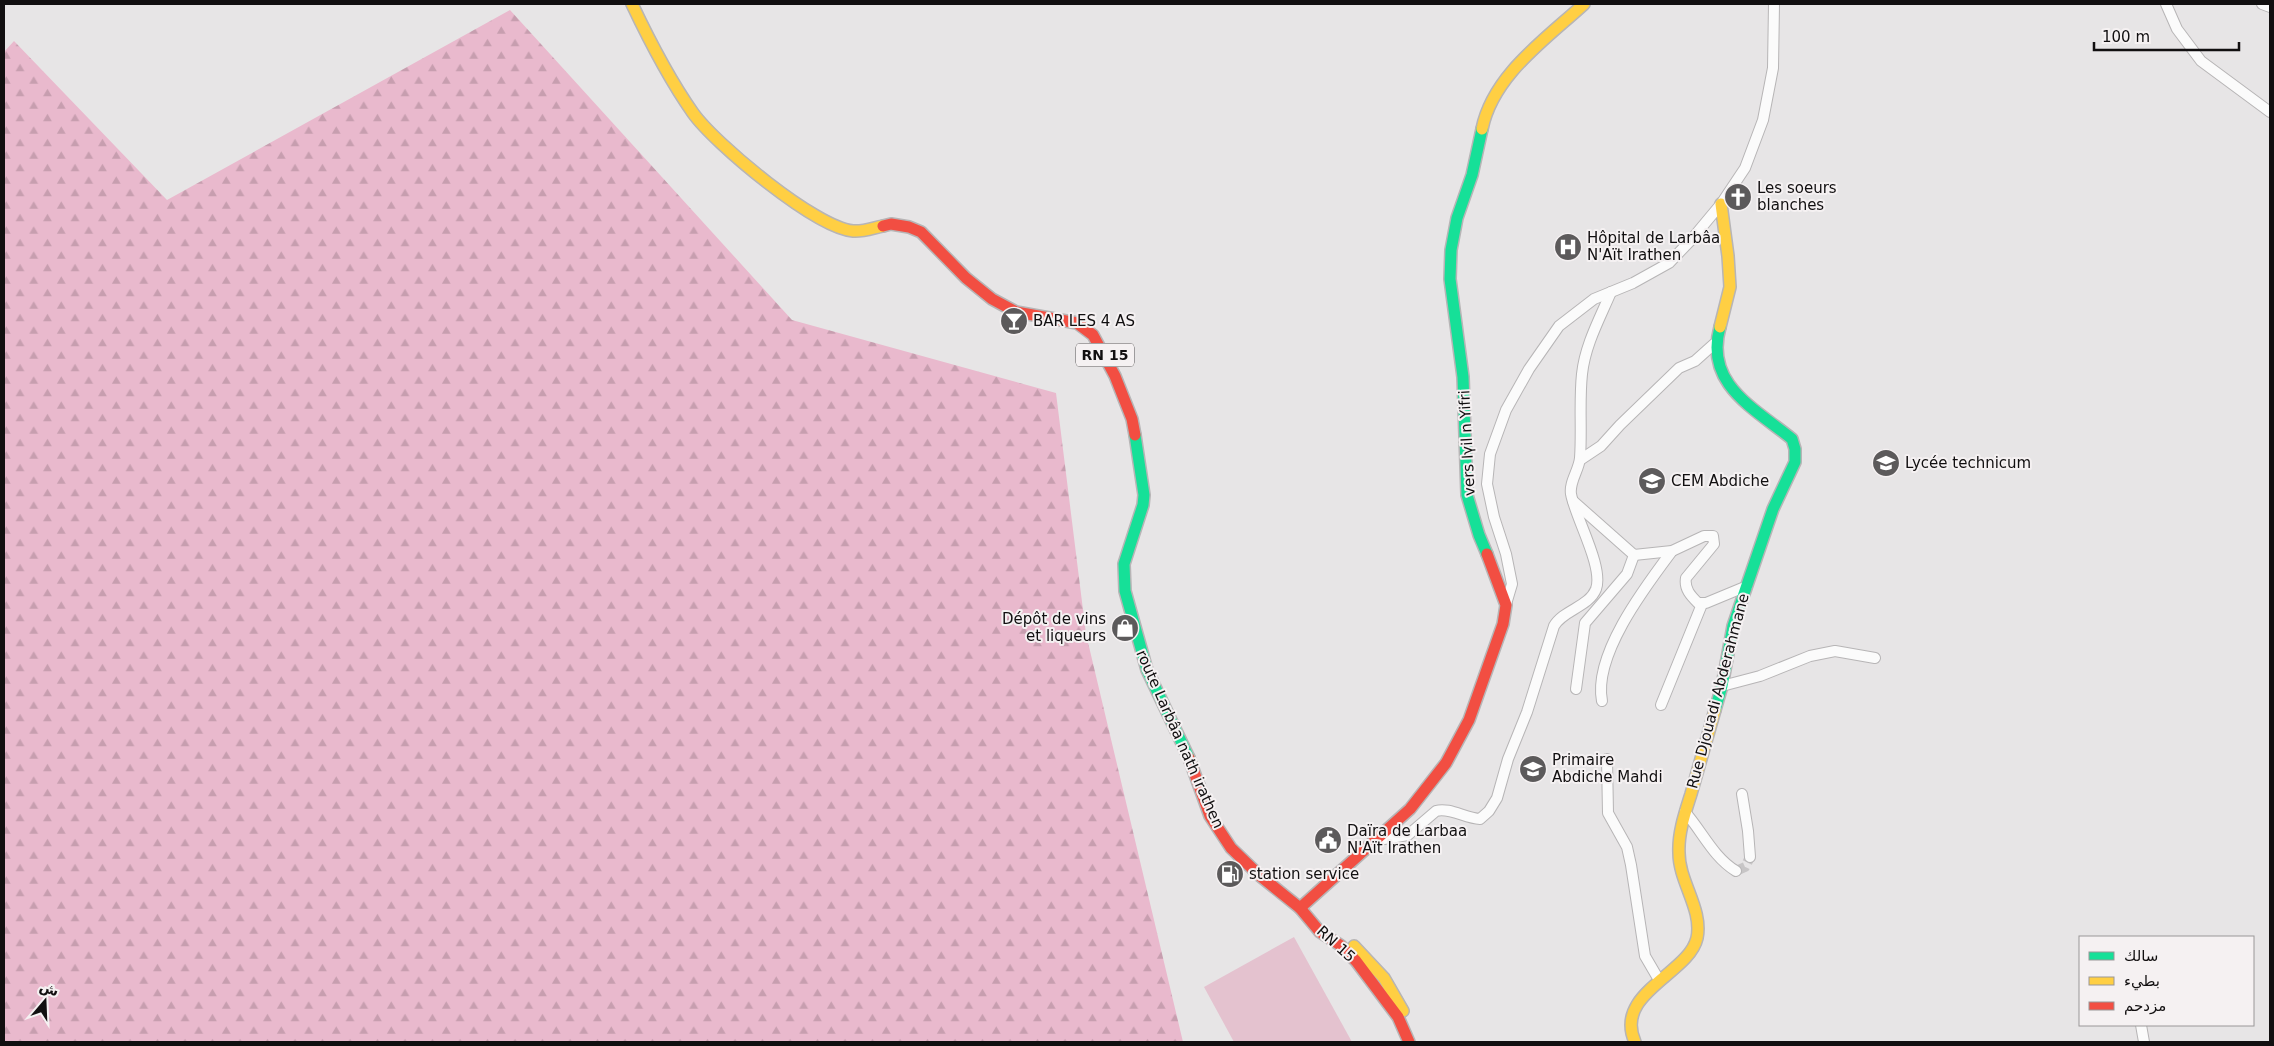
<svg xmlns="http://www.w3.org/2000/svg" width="2274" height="1046" font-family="'DejaVu Sans',Vazirmatn,sans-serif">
	<defs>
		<pattern id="forest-firs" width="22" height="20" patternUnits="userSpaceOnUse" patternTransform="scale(1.25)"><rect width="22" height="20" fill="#e9b9cd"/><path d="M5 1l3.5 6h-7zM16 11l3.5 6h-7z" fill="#c79eaf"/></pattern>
	</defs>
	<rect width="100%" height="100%" fill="#e7e5e6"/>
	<path fill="url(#forest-firs)" d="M510 10 792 320 1056 393 1086 634 1183 1042H4V52L14 41 167 200Z"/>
	<path fill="#e4c2cf" d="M1294 937 1352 1042H1234L1204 987Z"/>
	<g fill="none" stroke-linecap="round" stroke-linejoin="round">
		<path stroke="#c7c5c6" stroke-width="10" stroke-dasharray="10 5" stroke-linecap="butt" d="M1736 871 1745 867 1750 857"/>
		<g stroke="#b7b5b6" stroke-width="12">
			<g id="street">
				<path d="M2166 4 2177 29 2201 61 2270 112"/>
				<path d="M2262 4 2270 7"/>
				<path d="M1580 460 1601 446 1620 425 1679 368 1695 361 1714 344"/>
				<path d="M1573 501 1634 555 1672 551 1704 536H1713L1714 544 1686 578C1684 589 1691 596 1698 603H1706L1747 586"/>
				<path d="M1506 604 1512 584 1506 554 1494 517 1487 484 1490 454 1506 410 1529 369 1559 326 1594 299 1633 283 1669 263 1691 240 1721 204 1745 168 1763 120 1773 68 1774 4"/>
				<path d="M1722 686 1760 676 1810 656 1835 651 1875 658"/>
				<path d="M1576 689 1585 623 1627 574 1634 555"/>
				<path d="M1602 701C1593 655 1645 587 1672 551"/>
				<path d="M1661 705 1702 604"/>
				<path d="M1607 759 1608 813 1627 847 1631 865 1645 956 1659 980"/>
				<path d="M1742 794 1748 831 1750 857"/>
				<path d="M1685 812C1702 831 1713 857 1736 871"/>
				<path d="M1378 840 1408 835 1436 811C1449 807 1465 818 1480 819L1489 811 1497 798 1508 759 1527 712 1554 626C1563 610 1589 607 1596 589 1604 567 1575 517 1571 494 1569 482 1579 470 1580 458 1582 430 1579 402 1582 374 1585 345 1600 318 1611 292"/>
				<path d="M2141 1025 2144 1042"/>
			</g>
		</g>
		<g stroke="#b7b5b6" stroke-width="14">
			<g id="fast">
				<path d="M1482 129 1472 175 1457 218 1451 250 1450 279 1463 377 1467 495 1479 535 1487 554"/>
				<path d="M1135 435 1144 495 1143 505 1124 564 1125 591 1147 670 1189 758"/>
				<path d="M1715 710 1722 686 1733 626 1773 509 1795 462V449L1792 439C1754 408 1704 384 1720 327"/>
			</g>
		</g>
		<g stroke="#b7b5b6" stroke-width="14">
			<g id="slow">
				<path d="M632 4C650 42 669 79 693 113 715 144 816 228 853 231 863 232 873 228 883 226"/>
				<path d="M1482 129C1493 75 1546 39 1584 4"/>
				<path d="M1720 327 1730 287 1728 256 1721 204"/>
				<path d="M1354 946 1384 978 1403 1011"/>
				<path d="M1635 1042C1613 993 1689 974 1697 938 1703 909 1679 882 1679 853 1678 833 1685 813 1691 794 1699 766 1707 738 1715 710"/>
			</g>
		</g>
		<g stroke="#b7b5b6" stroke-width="14">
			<g id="jam">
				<path d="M883 226 891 224 909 227 921 232 966 278 992 299 1016 312 1077 323 1093 335 1115 376 1132 419 1135 435"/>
				<path d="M1189 758 1210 816 1231 848 1259 875 1300 908 1320 932 1340 945 1356 961 1398 1017 1409 1042"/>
				<path d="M1300 908 1410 809 1446 763 1469 720 1503 624 1506 605 1487 554"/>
			</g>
		</g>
		<use href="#street" stroke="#fbfbfb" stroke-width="10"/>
		<use href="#fast" stroke="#16e098" stroke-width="11"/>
		<use href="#slow" stroke="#ffcf43" stroke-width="11"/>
		<use href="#jam" stroke="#f24e42" stroke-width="11"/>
	</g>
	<defs>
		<g id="church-disc" transform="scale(1.4375)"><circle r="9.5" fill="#5c5a5b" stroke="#f5f1f2"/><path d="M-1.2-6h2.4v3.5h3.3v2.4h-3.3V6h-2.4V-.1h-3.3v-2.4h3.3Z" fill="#fff"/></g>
		<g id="hospital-disc" transform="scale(1.4375)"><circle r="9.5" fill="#5c5a5b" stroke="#f5f1f2"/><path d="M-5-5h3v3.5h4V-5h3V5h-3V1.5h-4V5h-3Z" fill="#fff"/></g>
		<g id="bar-disc" transform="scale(1.4375)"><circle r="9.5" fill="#5c5a5b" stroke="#f5f1f2"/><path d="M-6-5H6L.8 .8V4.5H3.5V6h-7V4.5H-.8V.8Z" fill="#fff"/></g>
		<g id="school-disc" transform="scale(1.4375)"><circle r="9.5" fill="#5c5a5b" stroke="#f5f1f2"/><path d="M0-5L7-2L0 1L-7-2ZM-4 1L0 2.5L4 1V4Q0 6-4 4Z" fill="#fff"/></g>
		<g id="shop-disc" transform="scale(1.4375)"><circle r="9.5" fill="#5c5a5b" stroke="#f5f1f2"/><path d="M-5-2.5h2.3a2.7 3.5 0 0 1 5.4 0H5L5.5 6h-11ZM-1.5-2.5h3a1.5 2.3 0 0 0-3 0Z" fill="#fff"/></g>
		<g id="civic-disc" transform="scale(1.4375)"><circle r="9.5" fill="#5c5a5b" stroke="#f5f1f2"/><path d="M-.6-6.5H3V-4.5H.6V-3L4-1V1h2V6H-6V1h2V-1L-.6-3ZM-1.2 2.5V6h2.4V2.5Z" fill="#fff"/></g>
		<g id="fuel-disc" transform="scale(1.4375)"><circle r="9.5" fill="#5c5a5b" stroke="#f5f1f2"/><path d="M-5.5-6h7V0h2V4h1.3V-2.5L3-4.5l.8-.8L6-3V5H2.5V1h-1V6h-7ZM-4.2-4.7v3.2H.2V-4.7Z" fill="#fff"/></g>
	</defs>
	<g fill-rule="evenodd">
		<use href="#church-disc" x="1738" y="197"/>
		<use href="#hospital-disc" x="1568" y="247"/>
		<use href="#bar-disc" x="1014" y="321"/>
		<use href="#school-disc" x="1886" y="463"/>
		<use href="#school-disc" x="1652" y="481"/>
		<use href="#shop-disc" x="1125" y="628"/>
		<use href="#school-disc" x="1533" y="769"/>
		<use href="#civic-disc" x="1328" y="840"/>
		<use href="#fuel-disc" x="1230" y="874"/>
	</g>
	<g text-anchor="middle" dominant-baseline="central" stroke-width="4" stroke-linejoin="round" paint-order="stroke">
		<rect fill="#f5f1f2" stroke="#555354" stroke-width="1" x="1076" y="343.5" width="58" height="23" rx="4"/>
		<g font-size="14" font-weight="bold" fill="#110f10">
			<text x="1105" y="355">RN 15</text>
		</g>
		<g font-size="15" fill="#110f10" stroke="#f5f1f2" text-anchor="start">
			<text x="1757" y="188">Les soeurs<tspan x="1757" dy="17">blanches</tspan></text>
			<text x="1587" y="238">Hôpital de Larbâa<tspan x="1587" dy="17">N'Aït Irathen</tspan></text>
			<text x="1033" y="321">BAR LES 4 AS</text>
			<text x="1905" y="463">Lycée technicum</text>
			<text x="1671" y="481">CEM Abdiche</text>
			<text x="1106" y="619" text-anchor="end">Dépôt de vins<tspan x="1106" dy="17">et liqueurs</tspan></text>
			<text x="1552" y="760">Primaire<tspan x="1552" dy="17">Abdiche Mahdi</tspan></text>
			<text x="1347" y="831">Daïra de Larbaa<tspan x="1347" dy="17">N'Aït Irathen</tspan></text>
			<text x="1249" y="874">station service</text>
		</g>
		<g font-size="15" fill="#110f10" stroke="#f5f1f2">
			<text transform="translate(1467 443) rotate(-93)">vers Iγil n Yifri</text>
			<text transform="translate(1718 691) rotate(-75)">Rue Djouadi Abderahmane</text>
			<text transform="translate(1180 739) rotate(66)">route Larbâa nath irathen</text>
			<text transform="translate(1336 944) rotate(42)">RN 15</text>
		</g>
	</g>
	<rect width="2274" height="1046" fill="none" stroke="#110f10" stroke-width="10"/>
	<rect x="2079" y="936" width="175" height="90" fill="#f5f1f2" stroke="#9a9798"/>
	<rect x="2089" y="952" width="25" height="8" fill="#16e098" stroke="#9a9798"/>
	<text x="2124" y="961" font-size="15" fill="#110f10">سالك</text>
	<rect x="2089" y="977" width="25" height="8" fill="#ffcf43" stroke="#9a9798"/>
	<text x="2124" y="986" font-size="15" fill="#110f10">بطيء</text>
	<rect x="2089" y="1002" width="25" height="8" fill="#f24e42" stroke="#9a9798"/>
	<text x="2124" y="1011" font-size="15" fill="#110f10">مزدحم</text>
	<g transform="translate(45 1001) rotate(19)" stroke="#f5f1f2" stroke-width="4" paint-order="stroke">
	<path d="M0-4L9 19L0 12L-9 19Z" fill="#110f10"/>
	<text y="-8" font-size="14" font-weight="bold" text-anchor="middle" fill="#110f10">ش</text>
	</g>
	<path d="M2094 42v8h145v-8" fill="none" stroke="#110f10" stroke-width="2.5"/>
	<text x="2102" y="42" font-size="15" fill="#110f10" stroke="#f5f1f2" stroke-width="4" paint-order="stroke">100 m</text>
</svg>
